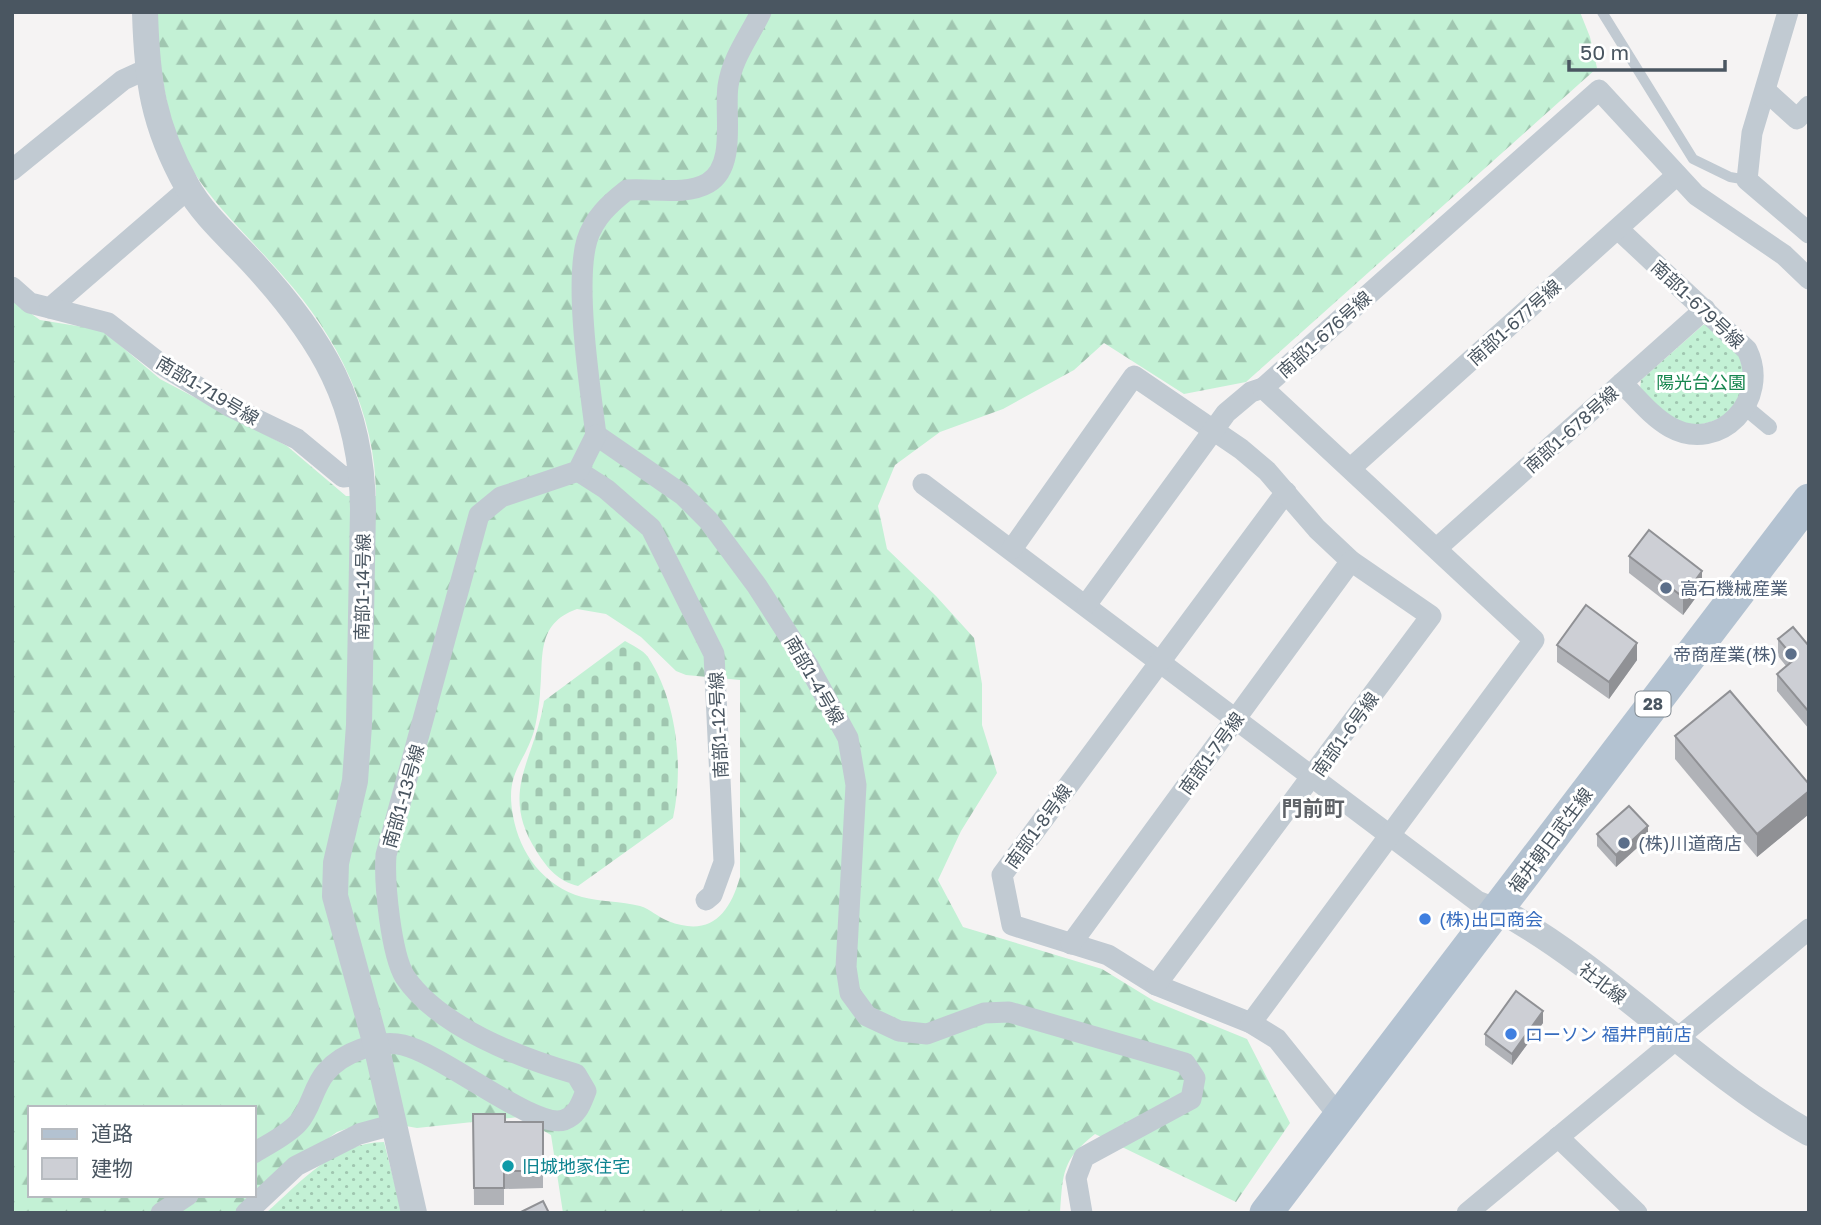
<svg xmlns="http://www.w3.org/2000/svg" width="1821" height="1225" font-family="'Golos Text','Noto Sans JP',sans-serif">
	<defs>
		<pattern id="grass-dots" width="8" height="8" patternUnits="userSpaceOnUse" patternTransform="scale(1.75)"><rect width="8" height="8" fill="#c3f1d5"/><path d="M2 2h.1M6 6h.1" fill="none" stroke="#a0c6b0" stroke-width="1.8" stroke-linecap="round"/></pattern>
		<pattern id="forest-firs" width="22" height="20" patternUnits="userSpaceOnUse" patternTransform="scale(1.75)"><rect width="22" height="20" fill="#c3f1d5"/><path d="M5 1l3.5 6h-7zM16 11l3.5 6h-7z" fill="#a0c6b0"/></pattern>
		<pattern id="cemetery-stones" width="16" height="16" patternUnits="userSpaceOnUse" patternTransform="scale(1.75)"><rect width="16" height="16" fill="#c3f1d5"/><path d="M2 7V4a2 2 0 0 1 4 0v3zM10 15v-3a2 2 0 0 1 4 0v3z" fill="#a0c6b0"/></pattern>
	</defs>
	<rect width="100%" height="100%" fill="#f5f3f3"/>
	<g fill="url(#grass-dots)">
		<path d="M1703 325H1712C1721 334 1737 346 1741 357 1755 398 1719 436 1677 421 1664 417 1651 399 1640 389L1641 380Z"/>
		<path d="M384 1142 402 1213H266C302 1181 333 1143 384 1142Z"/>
	</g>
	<path fill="url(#forest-firs)" fill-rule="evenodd" d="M158 12H1580L1590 37 1597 68 1246 382 1184 394 1104 343 1074 370 1003 409 940 432 895 465 878 506 887 549 936 596 974 638 982 684V725L997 773 961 831 938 880 963 927 1102 969 1154 1001 1247 1039 1290 1123 1236 1202 1095 1134C1062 1160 1063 1172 1060 1213H563L551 1135 519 1117 417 1128 372 1120 337 1132 288 1167 239 1213H12V300L40 320 102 330 160 379 287 446 346 496H376C376 413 337 336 283 276 253 241 218 210 193 171 167 129 157 61 158 12ZM577 609 606 614 641 637 676 671 686 675 740 680V877C729 916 709 937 668 921 658 917 650 909 640 906 621 901 600 902 582 897 544 886 520 854 513 816 505 772 523 767 534 731 537 719 539 705 540 694 544 658 535 624 577 609ZM30 1108H254V1195H30Z"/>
	<path fill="url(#cemetery-stones)" d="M625 641C632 645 643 650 648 657 677 701 684 767 673 818L578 886C558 881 548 869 537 852 498 791 535 761 544 701Z"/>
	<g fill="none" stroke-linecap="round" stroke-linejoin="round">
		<path stroke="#c1cad2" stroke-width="10" d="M1602 12 1693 159 1730 177 1747 180"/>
		<path stroke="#c1cad2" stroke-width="16" d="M1745 407 1769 427"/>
		<g stroke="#c1cad2" stroke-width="21">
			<path d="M1788 12 1752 133 1747 180 1809 233"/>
			<path d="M1766 91 1797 119 1809 106"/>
			<path d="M12 170 123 80 147 69"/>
			<path d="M1618 229 1747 350C1771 399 1720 455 1670 427 1652 417 1637 398 1622 383"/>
			<path d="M12 287 30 303 50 308 188 189"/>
			<path d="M50 308 108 323 162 365 229 406 297 439 343 477 363 475"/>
			<path d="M596 435 683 495 708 520 757 586 809 667 848 738 856 785 846 967 850 993 867 1016 899 1031 927 1034 984 1013 1009 1012 1185 1063 1195 1078 1191 1099 1084 1157 1076 1178 1082 1213"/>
			<path d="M596 435C590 388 574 284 587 240 594 218 609 204 627 190 651 188 686 196 708 183 737 166 724 114 728 86 732 58 749 37 761 12"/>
			<path d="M1351 468 1677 175"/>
			<path d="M578 471 606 489 651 528 714 654 724 862 712 895 706 900"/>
			<path d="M923 484 1477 901 1498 909"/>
			<path d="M1286 492 1002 875 1012 925 1108 955 1156 985 1251 1023 1277 1039 1338 1115"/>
			<path d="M1437 548 1705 309"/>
			<path d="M1012 549 1134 376 1241 449 1267 471 1317 529 1351 561 1431 616 1156 985"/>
			<path d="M1086 605 1226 413 1251 392 1263 388"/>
			<path d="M1071 944 1351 561"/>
			<path d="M1251 1023 1534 640 1263 388 1599 90 1696 195 1784 255 1809 279"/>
			<path d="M1558 1137 1637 1213"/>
			<path d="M254 1153C268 1144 286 1136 298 1123 311 1109 313 1087 326 1072 342 1053 378 1039 403 1045 443 1054 535 1130 564 1120 578 1115 581 1103 586 1091L576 1074C520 1058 439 1027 405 977 391 954 384 883 386 855L479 515 501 497 578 471 596 435"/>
			<path d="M161 1213 188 1195"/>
			<path d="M246 1213 296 1166 359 1134 392 1125"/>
			<path d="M1467 1213 1809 929"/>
		</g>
		<g stroke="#c1cad2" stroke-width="26">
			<path d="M145 12C147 81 153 125 187 186 203 215 231 239 253 263 322 338 362 404 363 509L359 725 355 781 336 863 335 896 376 1045 414 1213"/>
			<path d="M1498 909C1610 970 1697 1069 1809 1133"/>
		</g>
		<path stroke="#b3c2d1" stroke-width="33" d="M1266 1213 1809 500"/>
	</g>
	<g fill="#b0b2b7">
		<path d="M1629 556 1702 589 1683 615 1629 573Z"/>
		<path d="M1778 639 1809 646V729L1777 691V674L1786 666 1778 656Z"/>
		<path d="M1557 645 1637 660 1609 699 1557 662Z"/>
		<path d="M1675 736 1809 784V814L1757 857 1675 759Z"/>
		<path d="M1597 834 1648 838 1616 867 1597 846Z"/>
		<path d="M1543 1023 1512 1065 1485 1045V1034Z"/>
		<path d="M473 1114 505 1122H543V1188L504 1189V1205H474Z"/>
	</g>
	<g fill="#909195">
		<path d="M1702 571V589L1683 615V597Z"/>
		<path d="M1637 643V660L1609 699V682Z"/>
		<path d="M1809 791V814L1757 857V834Z"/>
		<path d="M1648 826V838L1616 867V855Z"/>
		<path d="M1543 1011V1023L1512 1065V1054Z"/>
	</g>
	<g fill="#cdcfd5" stroke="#909195" stroke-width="2">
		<path d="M1649 530 1702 571 1683 597 1629 556Z"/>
		<path d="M1586 605 1637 643 1609 682 1557 645Z"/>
		<path d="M1793 627 1809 646V712L1777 674 1795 659 1778 639Z"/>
		<path d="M1730 691 1809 784V791L1757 834 1675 736Z"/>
		<path d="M1629 806 1648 826 1616 855 1597 834Z"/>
		<path d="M1516 991 1543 1011 1512 1054 1485 1034Z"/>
		<path d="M473 1114H505V1122H543V1171H504V1188H474Z"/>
		<path d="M543 1201 549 1213H519Z"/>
	</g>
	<g fill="#5c6f8a" stroke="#fff" stroke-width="2.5">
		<circle cx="1666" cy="588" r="7"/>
		<circle cx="1791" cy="654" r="7"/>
		<circle cx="1624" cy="843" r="7"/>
	</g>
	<g fill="#3f7fe0" stroke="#fff" stroke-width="2.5">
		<circle cx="1425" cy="919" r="7"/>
		<circle cx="1511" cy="1034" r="7"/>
	</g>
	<circle fill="#0f9aa8" stroke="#fff" stroke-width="2.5" cx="508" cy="1166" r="7"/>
	<g text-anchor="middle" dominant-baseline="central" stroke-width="6" stroke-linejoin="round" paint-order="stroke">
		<rect fill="#fff" stroke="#808990" stroke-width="2" x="1635.5" y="691.5" width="35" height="25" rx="5"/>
		<g font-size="16" font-weight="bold" fill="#4a5661">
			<text x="1653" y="704">28</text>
		</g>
		<g font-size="18" fill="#4a5661" stroke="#fff">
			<text transform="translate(1698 304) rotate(43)">南部1-679号線</text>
			<text transform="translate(1514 322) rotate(-42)">南部1-677号線</text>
			<text transform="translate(1324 334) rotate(-42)">南部1-676号線</text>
			<text transform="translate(208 390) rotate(31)">南部1-719号線</text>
			<text transform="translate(1571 429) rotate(-42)">南部1-678号線</text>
			<text transform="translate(362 587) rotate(-89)">南部1-14号線</text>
			<text transform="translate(815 680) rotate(60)">南部1-4号線</text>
			<text transform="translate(718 725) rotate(-93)">南部1-12号線</text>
			<text transform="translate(1345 734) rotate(-54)">南部1-6号線</text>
			<text transform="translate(1211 753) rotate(-54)">南部1-7号線</text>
			<text transform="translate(403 796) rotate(-74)">南部1-13号線</text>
			<text transform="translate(1038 826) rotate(-54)">南部1-8号線</text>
			<text transform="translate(1550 840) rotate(-53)">福井朝日武生線</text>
			<text transform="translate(1603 983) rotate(38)">社北線</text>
		</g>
		<g font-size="18" fill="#17864f" stroke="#fff">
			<text x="1701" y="382">陽光台公園</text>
		</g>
		<g font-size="18" fill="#4e5e75" stroke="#fff" text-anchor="start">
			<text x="1680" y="588">高石機械産業</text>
			<text x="1777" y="654" text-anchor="end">帝商産業(株)</text>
			<text x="1638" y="843">(株)川道商店</text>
		</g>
		<g font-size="18" fill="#366cbe" stroke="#fff" text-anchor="start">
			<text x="1439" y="919">(株)出口商会</text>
			<text x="1525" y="1034">ローソン 福井門前店</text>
		</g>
		<g font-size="18" fill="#0d838f" stroke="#fff" text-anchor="start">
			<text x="522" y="1166">旧城地家住宅</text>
		</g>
		<g font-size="21" font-weight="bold" fill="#5f6368" stroke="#fff">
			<text x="1313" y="808">門前町</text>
		</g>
	</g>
	<rect width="1821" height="1225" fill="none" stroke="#4a5661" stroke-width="28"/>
	<rect x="28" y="1106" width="228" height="91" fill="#ffffff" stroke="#b7bbc0" stroke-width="2"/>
	<rect x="42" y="1129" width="35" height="10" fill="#b3c2d1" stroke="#b7bbc0" stroke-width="2"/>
	<text x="91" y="1141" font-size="21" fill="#4a5661">道路</text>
	<rect x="42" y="1158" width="35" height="21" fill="#cdcfd5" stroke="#b7bbc0" stroke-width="2"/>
	<text x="91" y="1176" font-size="21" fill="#4a5661">建物</text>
	<path d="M1569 60v10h156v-10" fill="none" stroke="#4a5661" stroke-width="3.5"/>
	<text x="1580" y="60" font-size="21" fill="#4a5661" stroke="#ffffff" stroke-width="5" paint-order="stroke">50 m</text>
</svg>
